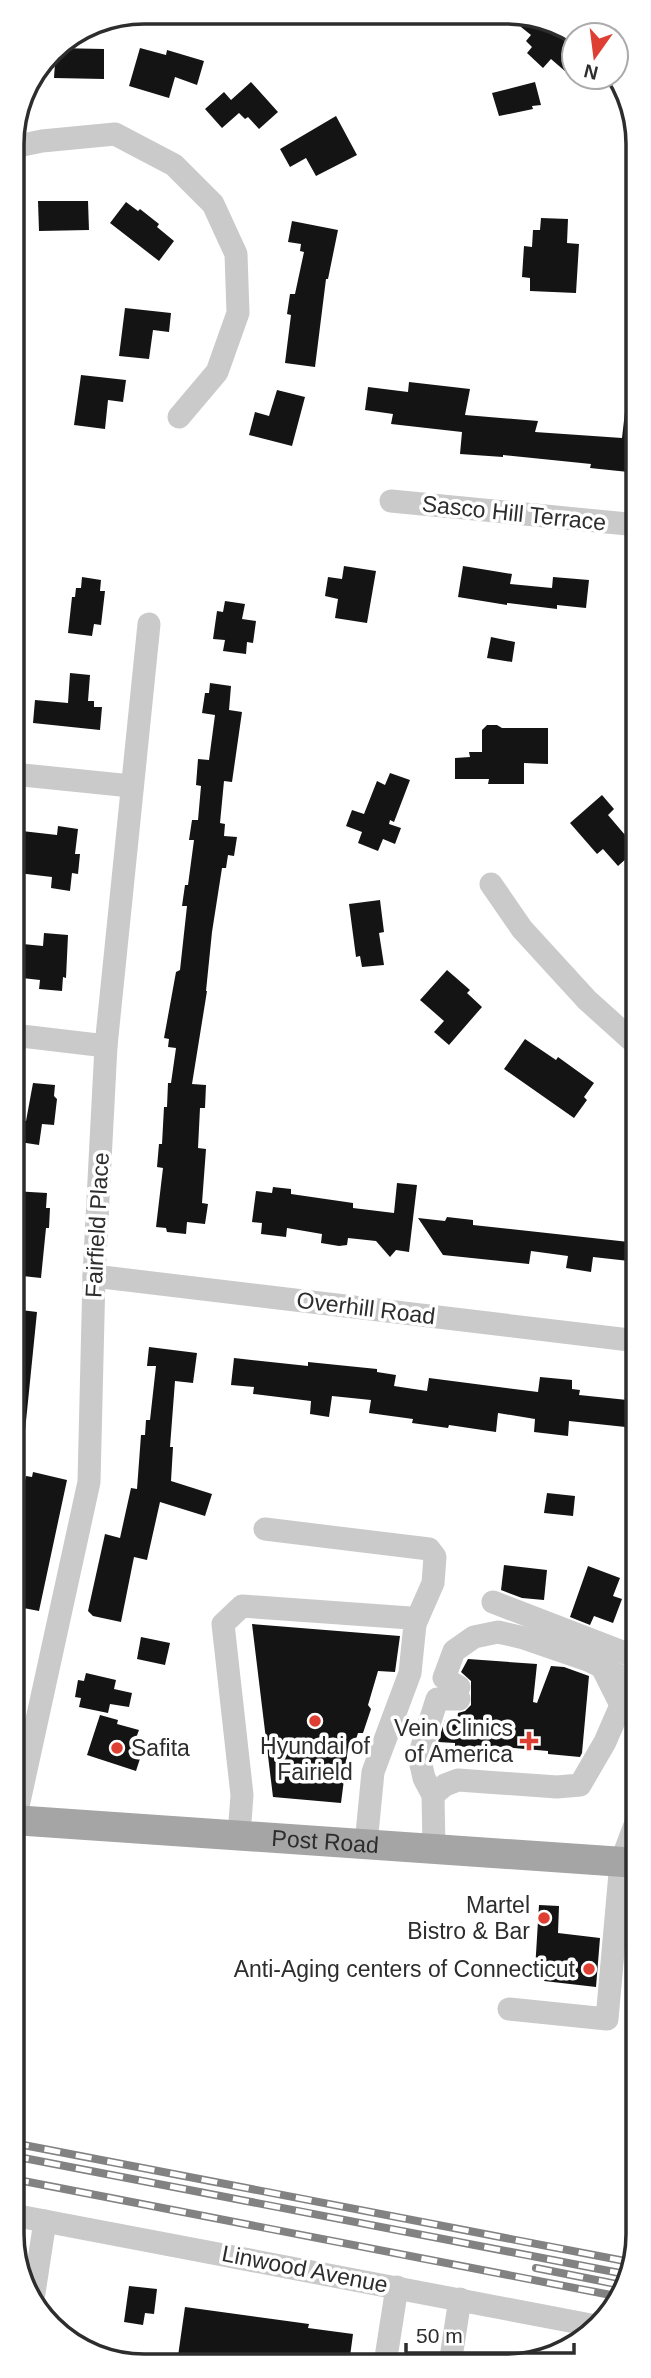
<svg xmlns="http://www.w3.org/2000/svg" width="651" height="2378" font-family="Helvetica,sans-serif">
	<rect width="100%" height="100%" fill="#fff"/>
	<g fill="#141414">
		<path d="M530 17H540L574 38V62L566 72 551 59 543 68 527 53 532 47 526 41 531 35 521 27Z"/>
		<path d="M56 48 104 49V79L54 78Z"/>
		<path d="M140 48 166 55 167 50 204 61 197 85 175 77 169 98 129 86Z"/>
		<path d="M251 82 278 112 259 129 248 117 245 119 239 113 222 128 205 109 224 92 231 100Z"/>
		<path d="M535 82 541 105 532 106 533 109 499 116 492 93Z"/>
		<path d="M336 116 357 155 316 176 306 158 290 167 280 149Z"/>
		<path d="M38 201H88L89 230 39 231Z"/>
		<path d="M126 202 138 211 140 209 159 224 157 227 174 241 159 261 110 223Z"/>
		<path d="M541 218 568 219 567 243 579 244 576 293 530 291V278L522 277 524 246 532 247 533 230H540Z"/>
		<path d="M292 221 338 230 328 279H326L315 367 285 363 291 315 287 314 290 294H295L304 252 300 251 301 244 288 242Z"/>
		<path d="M125 308 171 313 169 332 153 330 149 359 119 356Z"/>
		<path d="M81 375 126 380 123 402 108 400 105 429 74 425Z"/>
		<path d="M409 382 470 389 465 415 538 421 535 432 622 438 626 403H638V473L590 468 591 464 503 455V457L460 454 462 432 391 424 393 414 365 410 368 387 408 392Z"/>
		<path d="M277 390 305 397 292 446 249 435 255 412 269 416Z"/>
		<path d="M344 566 376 571 367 623 335 618 338 599 325 596 328 577 342 579Z"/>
		<path d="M463 566 512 574 510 584 552 588 553 577 589 580 586 608 557 605V609L507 603V605L458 597Z"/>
		<path d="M82 577 101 580 100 591H105L101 625 94 624 92 636 68 633 72 597H75L76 588H81Z"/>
		<path d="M225 601 245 604 242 619 256 621 253 643 247 642 246 654 223 651 225 640 213 639 217 611 223 612Z"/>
		<path d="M491 637 515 642 512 662 487 658Z"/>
		<path d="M70 673 90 675 88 701H94V707H102L100 730 33 723 35 700 68 703Z"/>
		<path d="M210 683 231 686 229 710 242 712 232 782 224 781 220 823 225 824 224 836 237 837 234 856 228 855 226 868H222L212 932 206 991H207L192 1084 206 1085 205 1108H200L198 1148 206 1149 202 1203 208 1204 205 1224 187 1222 186 1234 167 1232 166 1228 156 1227 163 1168 157 1167 159 1144H162L164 1107H167L168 1083H171L176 1048 168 1047 169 1039 164 1038 176 972 180 970 187 906H182L185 885H188L194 840H189L192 820H198L201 786 196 785 198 759 209 760 215 715 202 713 205 693H209Z"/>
		<path d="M487 725H497L502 728H548V764L524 763V784H488L489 779H455V758L470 757 469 752H482V730Z"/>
		<path d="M390 773 410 780 394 822 390 820 389 824 401 828 395 844 383 839 378 851 358 843 362 832 346 826 352 810 364 814 377 781 385 785Z"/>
		<path d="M602 795 614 809 608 815 637 849 618 866 603 849 597 854 570 823Z"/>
		<path d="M58 826 78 829 75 854H80L78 874 72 873 70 891 51 888 52 877 18 873 19 867 13 866V830L57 835Z"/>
		<path d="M380 900 384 932 379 933 384 965 362 967 360 956 356 957 349 904Z"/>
		<path d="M44 933 68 935 66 978 63 977 62 991 39 989 40 980 13 977V943L43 946Z"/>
		<path d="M447 970 470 990 467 993 482 1007 449 1045 434 1032 444 1021 420 1000Z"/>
		<path d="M525 1039 556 1060 558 1057 594 1083 584 1097 587 1100 574 1118 504 1069Z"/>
		<path d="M33 1083 55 1085 54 1096 57 1099 54 1125 42 1124 39 1145 13 1141V1132L21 1128 22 1121H26Z"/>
		<path d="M397 1183 417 1185 409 1252 396 1250 390 1257 376 1241 348 1238 347 1245 339 1246 321 1243 322 1234 287 1228 286 1237 261 1234 262 1223 252 1222 256 1191 272 1193 273 1187 291 1189V1194L353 1203V1208L394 1213Z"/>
		<path d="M13 1191 47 1193 46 1208H50L49 1228H46L41 1278 13 1275V1248L17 1249 19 1209 13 1208Z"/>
		<path d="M447 1217 473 1220V1225L638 1243V1262L593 1257 591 1272 566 1268 568 1256 531 1251 529 1264 443 1255 418 1218 445 1221Z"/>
		<path d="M13 1309 37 1312 25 1431H13Z"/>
		<path d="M149 1347 197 1353 193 1383 175 1381 170 1447H173L171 1481 212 1494 205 1516 160 1502 147 1560 134 1557 121 1622 93 1616 88 1611 105 1534 120 1538 131 1488 137 1489 141 1435H145L146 1420H150L156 1366H147Z"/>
		<path d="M234 1358 308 1366V1362L377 1369V1372L396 1375 394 1386 427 1391 429 1378 538 1392 540 1377 572 1380V1389L580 1390 579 1395 637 1401 635 1428 569 1421 568 1436 534 1432 535 1419 498 1413 496 1432 449 1425 448 1428 412 1423 413 1419 369 1413 371 1400 332 1396 329 1417 310 1414 311 1401 253 1394 254 1387 231 1385Z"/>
		<path d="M33 1472 67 1480 39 1611 13 1606V1536L26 1476 32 1477Z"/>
		<path d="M547 1493 575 1496 573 1516 544 1513Z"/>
		<path d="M504 1565 547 1570 544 1600 522 1598 501 1590Z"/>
		<path d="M588 1566 620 1578 613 1596 622 1599 613 1623 594 1616 590 1625 570 1617Z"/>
		<path d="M252 1624 400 1636 395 1672 378 1671 368 1705 371 1709 363 1733H358L353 1749 348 1748 341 1803 273 1797Z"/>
		<path d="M141 1637 170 1643 165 1665 137 1659Z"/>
		<path d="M468 1659 537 1664 533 1702 537 1703 551 1666 564 1667 589 1676 582 1753 580 1757 548 1754V1751L489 1746V1749L455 1746V1743L438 1742 445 1720 457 1721 458 1713 465 1711 471 1705V1681L461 1672Z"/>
		<path d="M86 1673 116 1680 114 1689 132 1693 129 1707 110 1704 108 1713 79 1707 81 1698 75 1697 78 1680 84 1681Z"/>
		<path d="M100 1715 118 1720 117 1724 139 1730 136 1738 146 1740 136 1771 87 1755Z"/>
		<path d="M539 1905 559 1906 558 1933 600 1938 596 1987 544 1981 545 1971 535 1970Z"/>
		<path d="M129 2286 157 2289 154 2314 145 2313 143 2325 124 2322Z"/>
		<path d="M185 2307 309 2324 308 2328 353 2334 349 2364 177 2363Z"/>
	</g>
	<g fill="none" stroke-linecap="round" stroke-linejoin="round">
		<g stroke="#cacaca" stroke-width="23">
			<path d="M13 147 42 141 115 134 174 165 213 204 236 254 238 313 217 372 179 417"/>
			<path d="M391 501 638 525"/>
			<path d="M13 774 131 786"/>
			<path d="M491 884 522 929 587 1000 638 1046"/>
			<path d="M13 1035 106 1046"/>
			<path d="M94 1276 638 1341"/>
			<path d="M265 1529 429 1549 435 1557 433 1583 415 1624"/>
			<path d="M493 1602 638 1658"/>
			<path d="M459 1687 444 1678 454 1651 474 1637 498 1632 524 1638 588 1660 638 1685"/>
			<path d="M433 1795 445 1785 458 1780 557 1787 580 1785 605 1742 621 1705 602 1667"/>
			<path d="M15 1820 89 1482 94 1276 106 1046 149 624"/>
			<path d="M239 1835 242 1795 223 1624 242 1606 410 1618 415 1624 410 1673 373 1772 366 1844"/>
			<path d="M434 1849 433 1795 424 1778 419 1756 437 1699H459"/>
			<path d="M509 2009 607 2019 621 1862 638 1817"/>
			<path d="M13 2215 596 2326"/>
			<path d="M34 2293 45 2221"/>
			<path d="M385 2364 397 2287"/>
			<path d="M450 2364 460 2299"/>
		</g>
		<path stroke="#a5a5a5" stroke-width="30" id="s1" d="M13 1820 638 1863"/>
		<g stroke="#828282" stroke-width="8">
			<g id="rail">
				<path d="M13 2143 630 2262"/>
				<path d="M13 2156 625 2274"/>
				<path d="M13 2179 616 2296"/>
				<path d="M536 2268 621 2285"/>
			</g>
		</g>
		<use href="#rail" stroke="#fff" stroke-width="5" stroke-dasharray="16" stroke-linecap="butt"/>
	</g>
	<g fill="#df3e33" stroke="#fff" stroke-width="2.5">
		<circle cx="315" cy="1721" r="7"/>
		<path d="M525.5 1730.5h7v7h7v7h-7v7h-7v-7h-7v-7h7z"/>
		<circle cx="117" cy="1748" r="7"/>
		<circle cx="544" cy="1918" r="7"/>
		<circle cx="589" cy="1969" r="7"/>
	</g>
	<g text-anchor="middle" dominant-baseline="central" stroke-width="7" stroke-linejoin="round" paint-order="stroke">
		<g font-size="23" fill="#2d2d2d" stroke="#fff">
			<text transform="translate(514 513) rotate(6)">Sasco Hill Terrace</text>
			<text transform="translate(97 1225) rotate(-87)">Fairfield Place</text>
			<text transform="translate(366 1308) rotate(7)">Overhill Road</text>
			<text stroke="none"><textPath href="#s1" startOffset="313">Post Road</textPath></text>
			<text transform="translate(305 2269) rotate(11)">Linwood Avenue</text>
		</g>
		<g font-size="23" fill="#2d2d2d" stroke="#fff" text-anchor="end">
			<text x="513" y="1728">Vein Clinics<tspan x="513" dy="26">of America</tspan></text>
			<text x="315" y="1746" text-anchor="middle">Hyundai of<tspan x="315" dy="26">Fairield</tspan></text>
			<text x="131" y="1748" text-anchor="start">Safita</text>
			<text x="530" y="1905">Martel<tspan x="530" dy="26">Bistro &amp; Bar</tspan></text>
			<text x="575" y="1969">Anti-Aging centers of Connecticut</text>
		</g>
	</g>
	<path d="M0 0H651V2378H0ZM144 24H506A120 120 0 0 1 626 144V2234A120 120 0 0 1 506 2354H144A120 120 0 0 1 24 2234V144A120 120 0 0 1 144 24Z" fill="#fff" fill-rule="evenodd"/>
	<path fill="none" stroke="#2d2d2d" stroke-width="3.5" d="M144 24H506A120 120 0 0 1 626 144V2234A120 120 0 0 1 506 2354H144A120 120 0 0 1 24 2234V144A120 120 0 0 1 144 24Z"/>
	<g transform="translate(595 56) rotate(194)"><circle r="33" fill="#ffffff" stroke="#ababab" stroke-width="2"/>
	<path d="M0-5L12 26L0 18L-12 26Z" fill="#df3e33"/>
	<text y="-10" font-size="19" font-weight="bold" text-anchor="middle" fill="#2d2d2d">N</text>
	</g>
	<path d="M406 2343v10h168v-10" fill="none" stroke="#2d2d2d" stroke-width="3.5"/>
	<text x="416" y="2343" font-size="21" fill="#2d2d2d" stroke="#ffffff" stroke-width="5" paint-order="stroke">50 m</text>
</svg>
